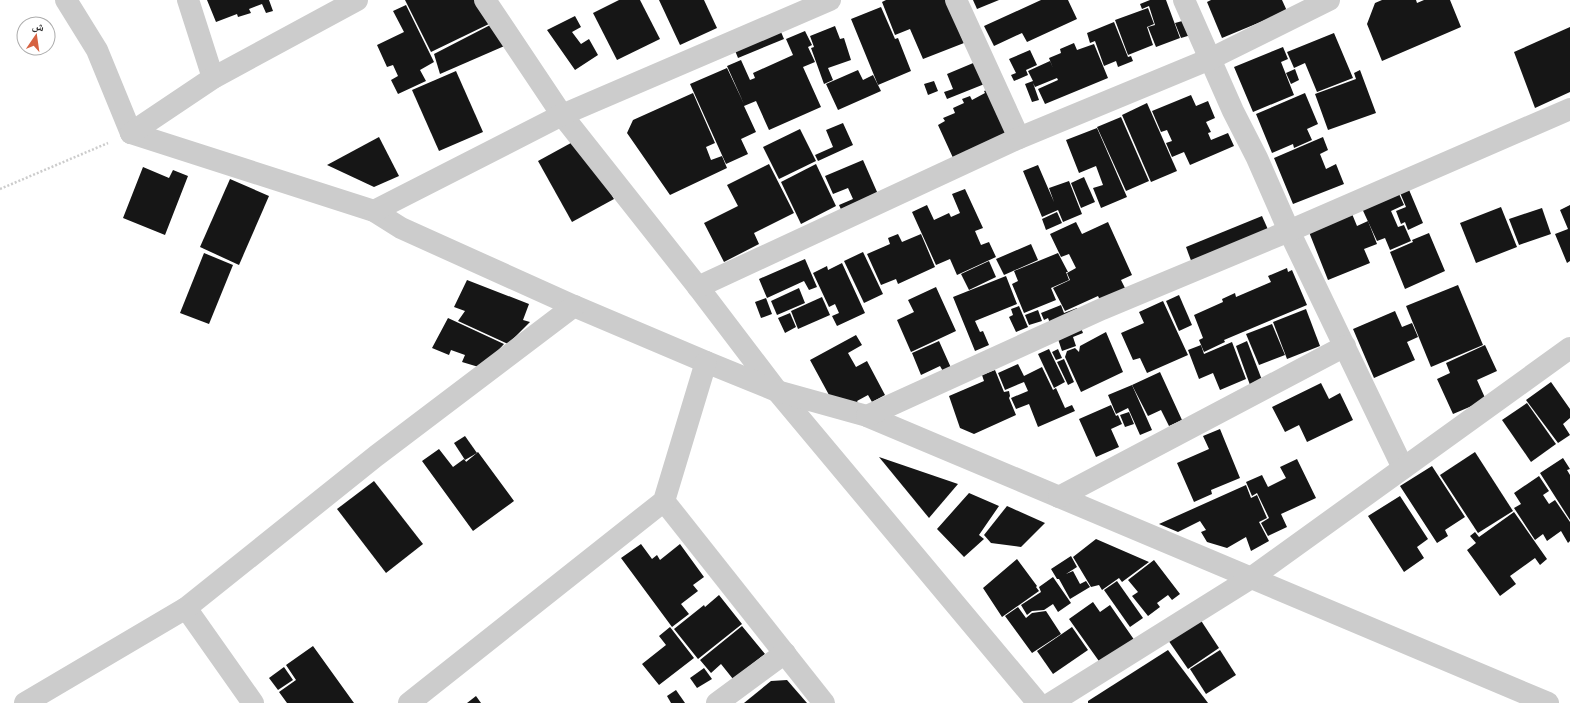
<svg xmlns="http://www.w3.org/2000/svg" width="1570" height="703" font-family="'Work Sans','Noto Naskh Arabic',sans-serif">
	<rect width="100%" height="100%" fill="#fff"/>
	<g fill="#161616">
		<path d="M207 0H269L273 11 266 13 262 4 249 9 251 13 238 17 237 14 216 22Z"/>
		<path d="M405 0H474L491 23 431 52Z"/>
		<path d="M619 0H640L660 39 617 60 593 13Z"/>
		<path d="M659 0H704L717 28 680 45Z"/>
		<path d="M886 0H946L964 43 923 59 910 29 895 35 882 2Z"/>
		<path d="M973 0H999L977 9Z"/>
		<path d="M1041 0H1068L1077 19 1027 42 1022 33 994 46 984 26Z"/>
		<path d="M1150 0H1166L1180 38 1156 47 1148 27 1155 25 1149 6 1142 9 1140 4Z"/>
		<path d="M1211 0H1282L1287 11 1222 38 1207 2Z"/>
		<path d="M1382 0H1416L1417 3 1424 0H1450L1461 27 1382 61 1367 24 1375 3Z"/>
		<path d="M406 5 434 62 420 70 426 81 398 94 391 80 398 76 393 65 387 67 377 45 404 32 393 11Z"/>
		<path d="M881 7 895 39 898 38 911 71 878 85 851 19Z"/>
		<path d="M1148 8 1154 24 1147 27 1153 45 1128 55 1115 20Z"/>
		<path d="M575 16 581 27 572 32 581 44 589 39 598 55 575 70 547 30Z"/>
		<path d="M1186 20 1191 35 1181 38 1175 23Z"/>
		<path d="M496 22 509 44 440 74 434 54Z"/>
		<path d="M1114 22 1128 57 1131 56 1133 61 1118 67 1116 61 1104 66 1095 41 1090 43 1087 33Z"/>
		<path d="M778 25 784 39 738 58 732 43Z"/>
		<path d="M835 26 840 39 844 38 851 60 828 68 833 80 824 84 811 48 814 47 810 36Z"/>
		<path d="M1570 27V92L1535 108 1514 52Z"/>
		<path d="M805 31 812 45 808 47 815 62 803 67 821 107 769 130 756 101 744 106 756 132 741 139 748 154 726 164 690 84 727 68 744 104 727 66 741 60 750 80 755 78 753 73 793 55 786 39Z"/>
		<path d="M1334 33 1353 78 1317 92 1305 63 1294 68 1287 52Z"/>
		<path d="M1074 43 1077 50 1094 44 1108 78 1045 104 1038 89 1058 80 1057 78 1035 87 1033 83 1039 100 1032 102 1025 84 1033 81 1028 71 1050 61 1053 68 1049 58 1061 53 1060 49Z"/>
		<path d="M1283 47 1288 59 1281 62 1294 95 1253 112 1234 67Z"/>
		<path d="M1030 50 1037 65 1026 70 1028 75 1014 81 1011 75 1016 73 1009 59Z"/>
		<path d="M978 61 987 83 947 99 944 92 953 89 947 74Z"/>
		<path d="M1295 69 1299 80 1291 84 1286 73Z"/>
		<path d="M858 70 863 80 873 75 881 91 838 110 826 84Z"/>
		<path d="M1360 70 1376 113 1328 130 1315 94 1356 79 1354 73Z"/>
		<path d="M456 71 483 132 439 151 412 90Z"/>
		<path d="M934 81 938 91 928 95 924 84Z"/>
		<path d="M990 89 1010 134 954 160 938 125 945 121 943 118 955 113 953 108 964 103 962 99 970 96 972 100 985 93 984 91Z"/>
		<path d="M693 93 715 143 706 147 711 160 722 156 727 168 670 195 627 133 633 120Z"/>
		<path d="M1305 93 1318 124 1307 129 1312 140 1294 148 1293 144 1272 153 1256 114Z"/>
		<path d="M1191 95 1196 106 1208 101 1215 118 1206 122 1211 132 1208 133 1211 140 1228 133 1234 146 1190 165 1184 152 1172 157 1166 143 1172 141 1167 130 1161 132 1152 111Z"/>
		<path d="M1147 103 1177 171 1151 182 1122 115Z"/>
		<path d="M1121 117 1149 181 1126 191 1097 127Z"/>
		<path d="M843 123 853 145 818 161 815 155 833 147 826 130Z"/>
		<path d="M1097 128 1127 197 1101 208 1093 188 1103 185 1096 166 1079 173 1066 140Z"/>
		<path d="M800 129 816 161 779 179 763 147Z"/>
		<path d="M379 137 399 176 374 187 327 165Z"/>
		<path d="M1323 137 1328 150 1320 154 1326 169 1336 164 1344 184 1293 204 1274 158Z"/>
		<path d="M580 138 614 199 572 222 538 161Z"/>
		<path d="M863 160 881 201 848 225 839 205 853 199 848 188 833 194 825 176Z"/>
		<path d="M769 164 794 213 754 233 759 244 724 262 704 223 738 206 727 185Z"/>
		<path d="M816 164 836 206 801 224 781 182Z"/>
		<path d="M1038 165 1054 202 1049 188 1069 181 1082 214 1063 222 1058 210 1042 217 1023 171Z"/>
		<path d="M143 167 169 178 173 170 188 176 165 235 123 218Z"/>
		<path d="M1084 177 1095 202 1081 208 1071 183Z"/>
		<path d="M230 179 269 196 239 265 200 247Z"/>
		<path d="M1407 185 1423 223 1408 230 1405 222 1401 224 1396 211 1406 207 1398 188Z"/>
		<path d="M1396 187 1404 205 1391 211 1398 227 1404 225 1411 241 1390 250 1385 238 1377 241 1359 202Z"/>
		<path d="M965 189 983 228 975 231 981 245 989 242 996 257 957 275 950 259 936 265 912 212 927 205 934 220 949 213 951 217 960 213 952 194Z"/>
		<path d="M1570 205V261L1567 263 1555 234 1568 229 1560 210Z"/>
		<path d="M1501 207 1517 247 1476 263 1460 223Z"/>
		<path d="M1542 208 1551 234 1519 245 1509 219Z"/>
		<path d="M1350 209 1357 226 1368 221 1377 244 1364 249 1370 263 1328 280 1307 227Z"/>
		<path d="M1057 212 1062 223 1046 230 1042 219Z"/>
		<path d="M1262 216 1270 234 1193 266 1186 247Z"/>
		<path d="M1076 222 1082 234 1108 222 1132 275 1121 280 1127 292 1102 304 1098 296 1065 311 1053 288 1070 280 1067 273 1076 268 1069 254 1061 257 1050 234Z"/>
		<path d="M1429 233 1445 271 1405 289 1390 252 1413 242 1412 240Z"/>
		<path d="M898 234 902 242 921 234 935 267 898 284 896 279 881 285 867 254 890 244 888 238Z"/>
		<path d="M1031 244 1038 260 1004 275 996 259Z"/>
		<path d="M863 252 883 294 864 303 844 261Z"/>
		<path d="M204 253 233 265 209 324 180 313Z"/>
		<path d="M1058 253 1068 272H1066L1069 280 1051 288 1056 300 1024 313 1012 284 1018 281 1014 271Z"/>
		<path d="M805 259 817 287 809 290 804 281 767 298 759 279Z"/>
		<path d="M989 261 996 277 969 290 961 274Z"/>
		<path d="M842 263 865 313 837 326 832 316 839 313 835 304 829 307 813 273 827 266 828 270Z"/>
		<path d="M1287 268 1288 272 1292 270 1307 305 1224 340 1225 342 1204 352 1199 340 1203 338 1194 315 1223 302 1222 299 1235 293 1236 297 1271 282 1268 276Z"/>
		<path d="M1006 276 1017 304 975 321 980 332 983 331 989 345 975 351 953 297Z"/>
		<path d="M467 280 529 304 523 320 530 322 508 344 458 321 465 311 454 307Z"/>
		<path d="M1458 285 1483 345 1431 367 1406 306Z"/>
		<path d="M936 287 956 331 911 352 897 320 914 312 908 300Z"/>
		<path d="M799 288 805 303 777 315 771 301Z"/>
		<path d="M1179 295 1192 325 1179 331 1166 301Z"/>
		<path d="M822 297 830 315 798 329 791 311Z"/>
		<path d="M766 298 772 314 761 318 755 302Z"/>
		<path d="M1163 301 1188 355 1147 373 1140 358 1133 360 1121 333 1144 323 1139 312Z"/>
		<path d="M1061 305 1064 313 1077 308 1079 314 1051 326 1048 318 1044 320 1041 313Z"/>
		<path d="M1019 306 1028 327 1016 332 1009 317 1013 315 1011 309Z"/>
		<path d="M1306 309 1320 346 1287 359 1273 322Z"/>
		<path d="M1038 310 1042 321 1029 325 1025 315Z"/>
		<path d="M1395 311 1402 327 1412 323 1418 337 1407 342 1415 360 1374 378 1353 329Z"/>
		<path d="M790 313 796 327 785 333 778 318Z"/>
		<path d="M448 318 504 344 482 368 462 362 465 355 451 350 449 355 432 348Z"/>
		<path d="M1272 324 1285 355 1259 365 1246 334Z"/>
		<path d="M1081 328 1083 333 1073 337 1076 346 1062 351 1057 336Z"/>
		<path d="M1106 332 1123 372 1081 392 1065 357 1067 351 1075 348 1079 352 1080 346Z"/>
		<path d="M856 335 862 345 848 353 856 367 867 361 885 395 872 402 868 395 857 401 865 415 835 406 810 360Z"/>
		<path d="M939 341 952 370 944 373 940 366 921 375 912 353Z"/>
		<path d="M1247 341 1262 380 1250 385 1236 346Z"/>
		<path d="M1232 342 1246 379 1220 390 1213 373 1199 379 1188 350 1201 345 1204 354Z"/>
		<path d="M1485 345 1497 371 1477 380 1486 400 1453 414 1437 379 1450 373 1446 363Z"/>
		<path d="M1049 349 1065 382 1054 388 1038 354Z"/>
		<path d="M1058 349 1062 358 1056 360 1052 352Z"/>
		<path d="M1064 359 1074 382 1068 385 1057 362Z"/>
		<path d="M1018 364 1024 376 1042 367 1053 390 1056 388 1065 408 1072 405 1075 411 1038 427 1029 404 1016 409 1011 398 1028 391 1024 382 1005 390 998 373Z"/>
		<path d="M995 370 1004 392 1009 391 1010 396 1009 398 1016 415 974 434 960 428 949 396 984 381 982 375Z"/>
		<path d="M1160 372 1182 420 1169 426 1161 410 1148 416 1132 385Z"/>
		<path d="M1551 382 1570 409V418L1563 424 1570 435 1558 443 1526 400Z"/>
		<path d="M1321 383 1329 399 1340 393 1353 420 1307 442 1299 425 1285 432 1272 407Z"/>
		<path d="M1132 385 1152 430 1140 435 1128 408 1116 414 1108 395Z"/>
		<path d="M1527 403 1556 444 1531 462 1502 420Z"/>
		<path d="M1111 405 1116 416 1118 415 1122 424 1111 429 1119 447 1096 457 1079 419Z"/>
		<path d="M1129 412 1134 424 1125 427 1120 415Z"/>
		<path d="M1220 429 1240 478 1211 490 1212 494 1194 502 1177 463 1209 449 1203 436Z"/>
		<path d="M465 436 477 453 465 460 454 443Z"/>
		<path d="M439 449 453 467 464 459 467 463 466 462 478 452 514 501 473 531 422 461Z"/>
		<path d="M1475 452 1513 511 1478 533 1440 475Z"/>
		<path d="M879 457 958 484 929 518Z"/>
		<path d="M1563 458 1570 469 1567 470 1570 475V520L1540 473Z"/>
		<path d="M1297 459 1316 498 1281 514 1287 527 1268 536 1261 523 1269 518 1257 493 1252 496 1246 482 1262 475 1268 487 1286 478 1280 467Z"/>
		<path d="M1432 466 1465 517 1445 530 1448 536 1437 543 1400 486Z"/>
		<path d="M1539 476 1549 491 1543 495 1549 504 1555 500 1570 522V541L1568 543 1561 531 1547 541 1543 534 1535 540 1514 508 1521 504 1514 493Z"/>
		<path d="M374 481 423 544 386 573 337 509Z"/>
		<path d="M1246 485 1251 498 1257 495 1267 518 1259 522 1269 541 1251 551 1246 537 1227 548 1207 542 1201 532 1206 530 1200 521 1178 532 1159 524Z"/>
		<path d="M969 493 999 506 979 535 984 539 964 557 937 529Z"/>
		<path d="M1400 496 1428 539 1417 547 1424 558 1404 572 1368 516Z"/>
		<path d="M1007 506 1045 523 1021 547 991 543 984 535Z"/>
		<path d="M1514 512 1547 559 1540 565 1535 558 1510 576 1516 584 1500 596 1467 550 1476 543 1470 536 1475 532 1479 537Z"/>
		<path d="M1096 539 1149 562 1122 582 1119 578 1102 590 1099 585 1091 587 1073 557Z"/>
		<path d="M641 544 652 559 657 555 660 560 680 544 704 577 693 585 698 591 681 604 689 614 672 627 621 558Z"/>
		<path d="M1071 556 1077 567 1066 574 1073 571 1080 584 1086 581 1090 587 1070 599 1059 579H1057L1051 569Z"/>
		<path d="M1017 559 1037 586 1036 587 1039 591 1002 617 983 588Z"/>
		<path d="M1154 560 1180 594 1172 600 1168 595 1157 603 1160 607 1148 616 1132 596 1138 592 1128 580Z"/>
		<path d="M1053 577 1071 603 1058 612 1053 604 1044 610 1032 611 1027 615 1021 605 1041 592 1039 587Z"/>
		<path d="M1117 581 1143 618 1130 627 1104 590Z"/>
		<path d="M719 595 742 624 698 659 674 629 704 605 705 607Z"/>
		<path d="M1093 602 1100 612 1110 605 1135 641 1101 664 1069 619Z"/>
		<path d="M1018 607 1026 618 1032 613 1046 611 1061 634 1032 653 1005 616Z"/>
		<path d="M1198 616 1219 648 1188 669 1166 637Z"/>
		<path d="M742 626 765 654 733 679 721 664 711 673 700 660Z"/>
		<path d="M670 627 694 658 659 685 642 664 666 645 659 636Z"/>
		<path d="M1072 627 1088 650 1053 674 1037 651Z"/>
		<path d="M313 646 354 703H287L279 692 296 680 286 665Z"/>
		<path d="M1168 650 1208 703H1088V701Z"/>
		<path d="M1220 650 1236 675 1206 694 1190 669Z"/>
		<path d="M284 667 293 680 278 690 269 678Z"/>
		<path d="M704 668 712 679 697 688 690 678Z"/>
		<path d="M787 680 807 703H744L771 681Z"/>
		<path d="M676 690 685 703H671L667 696Z"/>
		<path d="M476 696 481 703H467Z"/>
	</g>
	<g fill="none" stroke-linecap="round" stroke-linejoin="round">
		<path stroke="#ccc" stroke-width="2.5" stroke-dasharray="2 2" stroke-linecap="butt" d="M0 189 108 143"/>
		<g stroke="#ccc" stroke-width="22">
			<path d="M66 0 97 50 131 133"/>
			<path d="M188 0 213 78"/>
			<path d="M485 0 562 115 698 287 777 391 1038 703"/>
			<path d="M956 0 1019 138"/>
			<path d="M1184 0 1233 111 1257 158 1289 231 1403 468"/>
			<path d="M131 133 374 211 401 228 574 306 706 362 777 391 867 416 1548 703"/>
			<path d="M131 133 213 78 357 0"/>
			<path d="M374 211 562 115 830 0"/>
			<path d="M698 287 1019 138 1210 59 1329 0"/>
			<path d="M867 416 1102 309 1289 231 1570 109"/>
			<path d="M1059 497 1345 346"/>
			<path d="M664 501 824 703"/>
			<path d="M186 608 253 703"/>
			<path d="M25 703 186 608 376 456 574 306"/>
			<path d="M409 703 664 501 706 362"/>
			<path d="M717 703 785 653"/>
			<path d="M1051 703 1251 578 1570 348"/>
		</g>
	</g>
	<g transform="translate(36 36) rotate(13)"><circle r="19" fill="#ffffff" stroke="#acacac"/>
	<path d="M0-3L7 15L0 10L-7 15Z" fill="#d66241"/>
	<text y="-6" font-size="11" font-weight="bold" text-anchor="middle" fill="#2f2f2f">ش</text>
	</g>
</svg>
